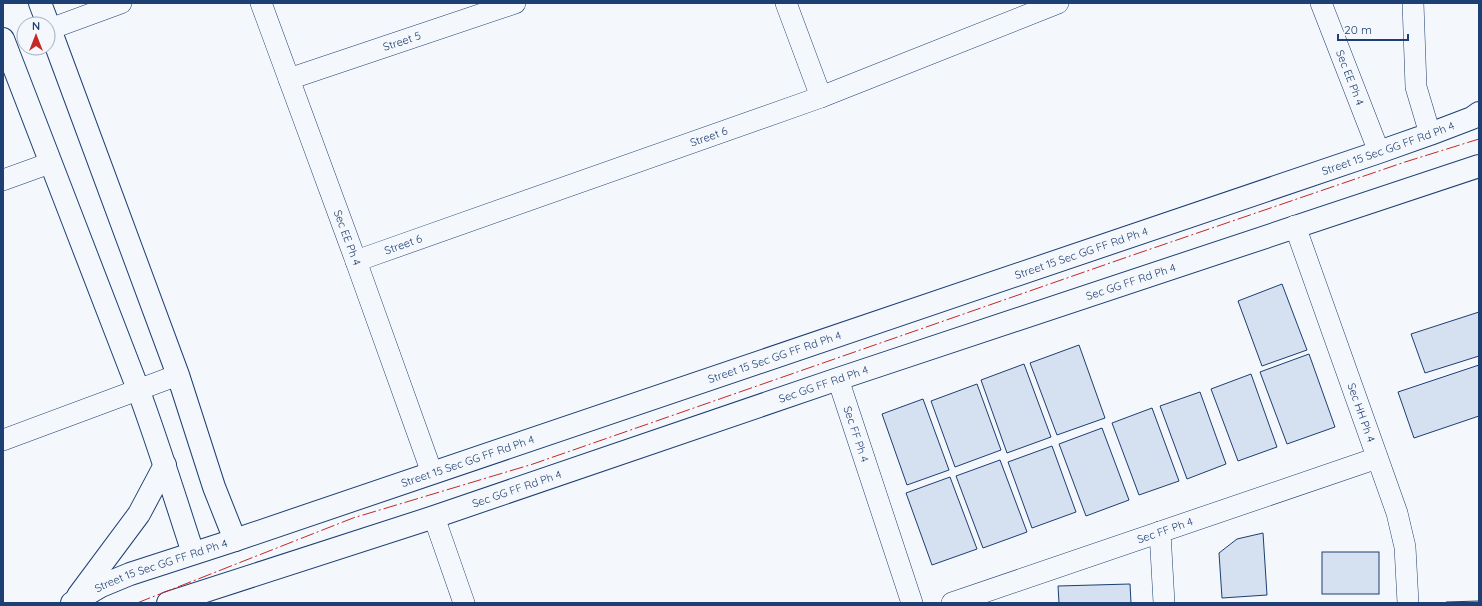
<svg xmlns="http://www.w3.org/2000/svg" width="1482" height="606" font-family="Quicksand,sans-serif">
	<rect width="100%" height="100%" fill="#f4f7fb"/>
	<g fill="#d5e0f0" stroke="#1d3f73">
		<path d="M1282 284 1307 350 1262 366 1238 301Z"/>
		<path d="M1479 312V356L1425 373 1411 334Z"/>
		<path d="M1079 345 1105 418 1057 435 1030 363Z"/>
		<path d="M1309 354 1335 427 1287 444 1260 372Z"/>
		<path d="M1024 364 1051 437 1007 453 981 380Z"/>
		<path d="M1479 365V416L1414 438 1398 392Z"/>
		<path d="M1251 374 1277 447 1238 461 1211 389Z"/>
		<path d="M977 384 1001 450 955 467 931 401Z"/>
		<path d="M1200 392 1226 464 1187 479 1160 406Z"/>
		<path d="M923 399 949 470 907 485 882 414Z"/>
		<path d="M1152 408 1179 481 1139 495 1112 423Z"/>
		<path d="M1102 428 1129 500 1086 516 1059 444Z"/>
		<path d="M1052 446 1076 512 1032 528 1008 462Z"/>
		<path d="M1000 460 1027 532 983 548 956 476Z"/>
		<path d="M950 477 977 549 932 565 906 493Z"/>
		<path d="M1263 533 1267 595 1222 598 1219 553 1237 539Z"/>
		<rect x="1322" y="552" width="57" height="42"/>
		<path d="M1130 584 1131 603H1059L1058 586Z"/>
		<path d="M1479 601V603H1446V602Z"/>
	</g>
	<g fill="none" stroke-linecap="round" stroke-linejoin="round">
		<g stroke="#1d3f73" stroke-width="22">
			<g id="minor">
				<path id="s1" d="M261 3 356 261 432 473"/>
				<path d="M786 3 821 97"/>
				<path id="s2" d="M1321 3 1379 152"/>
				<path d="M1413 3 1416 87 1430 134"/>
				<path d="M50 29 121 3"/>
				<path id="s3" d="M289 79 515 3"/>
				<path d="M3 180 50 163"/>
				<path id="s4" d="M1295 226 1397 513 1405 547 1408 603"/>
				<path id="s5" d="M356 261 821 97 1058 3"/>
				<path id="s6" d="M838 379 912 603"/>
				<path d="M3 440 178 375"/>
				<path d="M434 517 464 603"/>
				<path d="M1160 532 1164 603"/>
				<path id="s7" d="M952 603 1377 458"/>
			</g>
		</g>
		<g stroke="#1d3f73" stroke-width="24">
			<g id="tertiary">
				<path d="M40 3 48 24"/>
				<path d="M48 24 178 375 214 487 235 540"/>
				<path d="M3 39C47 156 94 272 138 389 158 443 175 498 193 553"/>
			</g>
		</g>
		<g stroke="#1d3f73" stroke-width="24">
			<g id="secondary">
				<path d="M78 596 139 514 165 465"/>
				<path id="s8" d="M72 603 101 586 130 574 235 540 1379 152 1430 134 1472 118 1479 113"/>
				<path id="s9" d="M168 603 434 517 838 379 1479 166"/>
			</g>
		</g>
		<use href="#minor" stroke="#f4f7fb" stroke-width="21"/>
		<use href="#tertiary" stroke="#f4f7fb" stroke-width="22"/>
		<use href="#secondary" stroke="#f4f7fb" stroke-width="22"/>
		<path stroke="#c62828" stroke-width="1" stroke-dasharray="14 3 2 3" stroke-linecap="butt" d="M137 603 353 518 533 464 1133 255 1405 162 1479 139"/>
	</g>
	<g text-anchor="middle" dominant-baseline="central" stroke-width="3" stroke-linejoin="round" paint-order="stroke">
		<g font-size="11" fill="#1d3f73" stroke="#f4f7fb">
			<text stroke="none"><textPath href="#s3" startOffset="119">Street 5</textPath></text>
			<text stroke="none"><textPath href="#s2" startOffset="80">Sec EE Ph 4</textPath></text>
			<text stroke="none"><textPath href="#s5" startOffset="374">Street 6</textPath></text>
			<text stroke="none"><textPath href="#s8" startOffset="1393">Street 15 Sec GG FF Rd Ph 4</textPath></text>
			<text stroke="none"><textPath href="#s1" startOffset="250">Sec EE Ph 4</textPath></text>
			<text stroke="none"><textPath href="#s5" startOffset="50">Street 6</textPath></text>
			<text stroke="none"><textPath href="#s8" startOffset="1069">Street 15 Sec GG FF Rd Ph 4</textPath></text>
			<text stroke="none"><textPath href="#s9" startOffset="1015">Sec GG FF Rd Ph 4</textPath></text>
			<text stroke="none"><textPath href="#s8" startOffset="745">Street 15 Sec GG FF Rd Ph 4</textPath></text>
			<text stroke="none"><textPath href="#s9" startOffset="691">Sec GG FF Rd Ph 4</textPath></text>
			<text stroke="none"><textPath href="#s4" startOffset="198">Sec HH Ph 4</textPath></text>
			<text stroke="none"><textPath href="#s6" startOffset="58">Sec FF Ph 4</textPath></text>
			<text stroke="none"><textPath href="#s8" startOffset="421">Street 15 Sec GG FF Rd Ph 4</textPath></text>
			<text stroke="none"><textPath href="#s9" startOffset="367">Sec GG FF Rd Ph 4</textPath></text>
			<text stroke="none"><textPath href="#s7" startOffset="225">Sec FF Ph 4</textPath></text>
			<text stroke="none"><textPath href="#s8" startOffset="97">Street 15 Sec GG FF Rd Ph 4</textPath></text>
		</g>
	</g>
	<rect width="1482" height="606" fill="none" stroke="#1d3f73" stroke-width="8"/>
	<g transform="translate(36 36)"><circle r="19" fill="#f4f7fb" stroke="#9eadc5"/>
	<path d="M0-3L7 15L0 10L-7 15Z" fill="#c62828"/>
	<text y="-6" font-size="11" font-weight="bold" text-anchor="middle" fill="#1d3f73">N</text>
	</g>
	<path d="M1338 34v6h70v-6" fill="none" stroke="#1d3f73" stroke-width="2"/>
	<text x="1344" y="34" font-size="12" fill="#1d3f73" stroke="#f4f7fb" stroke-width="3" paint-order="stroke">20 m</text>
</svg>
